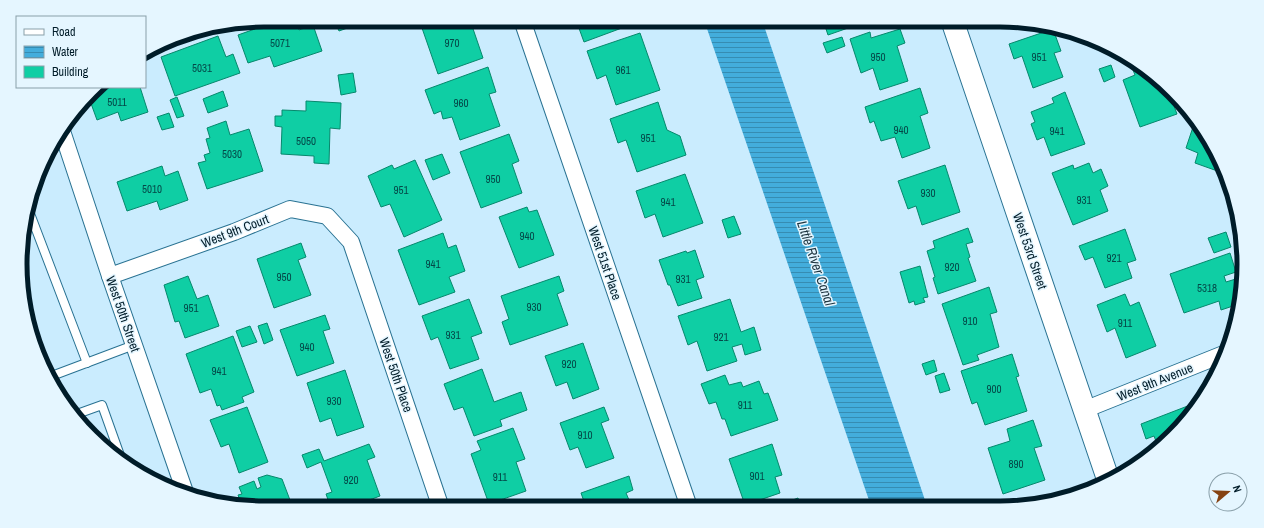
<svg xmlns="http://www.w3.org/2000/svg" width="1264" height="528" font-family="'Archivo Narrow',sans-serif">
	<defs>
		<pattern id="water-rules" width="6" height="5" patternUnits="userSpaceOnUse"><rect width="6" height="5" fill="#43addc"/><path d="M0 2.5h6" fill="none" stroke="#368cb2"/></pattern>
	</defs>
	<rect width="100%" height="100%" fill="#caecfe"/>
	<path fill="url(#water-rules)" d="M704 20H762L927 506H871Z"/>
	<g fill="#0fcea4" stroke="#06886c">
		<path d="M268 20H296L299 30 313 25 322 51 274 67 270 56 248 63 238 35 269 24Z"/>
		<path d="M318 20H351L353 26 339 31 335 22 320 27Z"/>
		<path d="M440 20H470L483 58 438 74 422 28 440 22Z"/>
		<path d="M576 20H629L630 25 584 42Z"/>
		<path d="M823 20H871L828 35Z"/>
		<path d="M900 29 905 43 897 46 908 81 880 90 873 68 861 73 850 39 870 32 871 38Z"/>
		<path d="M1053 29 1061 51 1054 53 1063 77 1033 88 1022 56 1014 59 1009 44Z"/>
		<path d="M640 33 660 90 616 105 606 75 597 79 587 51Z"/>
		<path d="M218 36 226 57 233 54 240 73 175 96 161 57Z"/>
		<path d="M842 37 845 46 827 53 823 43Z"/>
		<path d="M1111 65 1115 77 1104 82 1099 69Z"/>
		<path d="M488 67 496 92 489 94 500 126 460 140 452 117 443 119 441 111 434 114 425 90Z"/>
		<path d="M1139 68 1161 80 1168 90 1177 114 1140 127 1123 80 1135 75 1133 70Z"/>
		<path d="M353 73 356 92 341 95 338 75Z"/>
		<path d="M140 87 148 112 121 121 118 112 97 120 89 98 97 88Z"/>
		<path d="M920 88 928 113 920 116 930 148 902 158 895 137 881 141 874 121 870 123 865 107Z"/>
		<path d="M223 91 228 106 208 113 203 99Z"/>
		<path d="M1065 92 1085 144 1051 156 1044 137 1037 140 1031 124 1035 122 1031 112 1054 103 1052 98Z"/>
		<path d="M177 97 184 116 177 118 170 100Z"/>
		<path d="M306 101 341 103 340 129 330 128 329 164 314 163V156L281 154 282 127 275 126V116H282V110L306 111Z"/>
		<path d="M658 102 667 130 680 136 686 155 637 172 626 140 618 143 610 119Z"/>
		<path d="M169 113 174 127 162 130 157 117Z"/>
		<path d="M226 121 230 135 249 129 263 171 207 189 198 163 206 161 204 155 210 153 206 139 210 138 207 128Z"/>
		<path d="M1194 124 1219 156 1223 173 1195 163 1198 153 1186 148Z"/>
		<path d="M509 134 519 161 512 164 522 193 481 208 460 152Z"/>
		<path d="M442 154 450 173 433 180 425 160Z"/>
		<path d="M415 160 442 220 404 237 390 204 381 207 368 176 392 165 394 169Z"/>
		<path d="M1089 163 1093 173 1101 169 1108 186 1100 190 1108 211 1073 225 1052 173 1073 165 1074 169Z"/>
		<path d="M945 165 960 212 922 225 916 206 908 209 898 181Z"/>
		<path d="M162 166 165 176 178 171 188 200 160 210 157 201 127 211 117 182Z"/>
		<path d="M685 174 703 223 663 237 655 214 645 218 636 191Z"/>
		<path d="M527 207 529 212 537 210 554 255 519 268 499 217Z"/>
		<path d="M734 216 741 234 728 238 722 220Z"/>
		<path d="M968 228 973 242 966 244 970 257 968 258 976 281 938 294 933 278 935 277 927 251 935 248 933 241Z"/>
		<path d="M1125 229 1136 260 1127 263 1132 278 1105 288 1093 257 1085 260 1079 246Z"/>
		<path d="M1226 232 1231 247 1214 253 1208 238Z"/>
		<path d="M443 233 448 248 456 245 465 271 449 277 455 292 419 305 398 250Z"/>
		<path d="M301 243 306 257 298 260 311 295 274 308 257 259Z"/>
		<path d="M1242 243 1243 248 1242 256 1238 244Z"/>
		<path d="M695 250 704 277 696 280 702 298 678 306 670 285H668L659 260 686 251 687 253Z"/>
		<path d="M1230 253 1236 272 1224 276 1226 282 1239 278 1236 305 1221 310 1219 301 1184 313 1170 274Z"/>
		<path d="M920 266 928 297 923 298 925 302 915 305 914 301 909 303 900 272Z"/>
		<path d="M188 276 197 299 208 295 219 326 185 338 179 321 175 322 164 285Z"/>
		<path d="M559 276 564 291 557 294 568 325 510 345 502 322 509 319 501 296Z"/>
		<path d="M989 287 997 312 990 314 999 347 977 355 979 360 963 365 942 304Z"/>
		<path d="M1125 294 1130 306 1139 302 1156 346 1126 358 1115 328 1107 332 1097 305Z"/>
		<path d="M469 299 482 333 471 337 479 359 450 369 438 337 431 340 422 316Z"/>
		<path d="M730 299 741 332 754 327 761 350 745 355 742 344 732 347 737 361 707 371 697 341 688 345 678 316Z"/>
		<path d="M325 315 330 329 323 331 334 363 297 376 280 330Z"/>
		<path d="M267 323 273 340 264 344 258 326Z"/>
		<path d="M250 326 257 342 242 347 236 331Z"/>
		<path d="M233 336 254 392 242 397 244 402 222 410 220 405 217 406 211 389 200 393 186 354Z"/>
		<path d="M583 343 599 389 573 399 567 382 556 386 545 356Z"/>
		<path d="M1012 354 1019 376 1016 377 1027 411 985 425 977 402 972 404 961 371Z"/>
		<path d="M934 360 937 371 926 375 922 364Z"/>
		<path d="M482 369 494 402 521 392 527 410 500 420 502 426 474 436 463 407 454 410 444 384Z"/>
		<path d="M345 370 364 427 337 436 331 418 320 422 307 383Z"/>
		<path d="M944 373 950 390 940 393 935 376Z"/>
		<path d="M725 375 729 385 741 382 743 387 759 381 764 394 768 393 778 420 731 436 725 419H722L716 402 709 404 701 384Z"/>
		<path d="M1198 402 1199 404 1161 448 1159 449 1154 436 1146 439 1141 424Z"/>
		<path d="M247 407 268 462 239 473 229 444 221 447 210 420Z"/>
		<path d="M604 407 609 420 601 423 614 458 586 468 578 447 570 450 560 423Z"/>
		<path d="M1033 420 1042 446 1034 448 1045 480 1003 494 988 448 1010 441 1007 429Z"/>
		<path d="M513 428 525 459 516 462 526 491 489 504 471 454 481 450 477 441Z"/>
		<path d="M369 444 375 457 367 460 380 496 348 508H331L326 494 332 492 321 462 307 468 302 455 319 449 324 461Z"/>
		<path d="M772 444 782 475 775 477 780 493 745 505 729 459Z"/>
		<path d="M267 475 282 479 293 508H264L241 504 238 495 242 494 239 487 254 481 257 489 261 487 258 478Z"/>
		<path d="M629 476 633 490 626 493 632 507H586L581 493Z"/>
		<path d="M1059 493 1060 497 1033 505 1032 502Z"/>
		<path d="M798 498 801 507H774Z"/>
	</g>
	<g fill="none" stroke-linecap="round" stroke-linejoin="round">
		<g stroke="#297292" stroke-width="10">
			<g id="lane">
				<path d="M29 211 87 363"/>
				<path d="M49 377 134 345"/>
				<path d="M77 414 102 405 122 461"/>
			</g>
		</g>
		<g stroke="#297292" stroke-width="18">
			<g id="street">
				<path d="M522 20 689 507"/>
				<path d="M62 131 110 276 186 495"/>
				<path d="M110 276 234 232 290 209 327 216 351 242 441 508"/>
				<path d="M1084 410 1226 353"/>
			</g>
		</g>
		<g stroke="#297292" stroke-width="24">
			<path id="secondary" d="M952 20 1109 482"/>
		</g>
		<use href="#lane" stroke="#fff" stroke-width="8"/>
		<use href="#street" stroke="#fff" stroke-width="16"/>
		<use href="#secondary" stroke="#fff" stroke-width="22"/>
	</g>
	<g text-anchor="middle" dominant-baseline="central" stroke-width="3" stroke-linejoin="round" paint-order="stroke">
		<g font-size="11" fill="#044848">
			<text x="280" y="43">5071</text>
			<text x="452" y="43">970</text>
			<text x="878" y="57">950</text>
			<text x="1039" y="57">951</text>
			<text x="202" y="68">5031</text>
			<text x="623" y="70">961</text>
			<text x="117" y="102">5011</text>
			<text x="461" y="103">960</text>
			<text x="901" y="130">940</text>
			<text x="1057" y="131">941</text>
			<text x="648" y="138">951</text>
			<text x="306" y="141">5050</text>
			<text x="232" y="154">5030</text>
			<text x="493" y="179">950</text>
			<text x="152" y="189">5010</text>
			<text x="401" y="190">951</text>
			<text x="928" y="193">930</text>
			<text x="1084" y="200">931</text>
			<text x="668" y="202">941</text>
			<text x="527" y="236">940</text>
			<text x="1114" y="258">921</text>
			<text x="433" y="264">941</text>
			<text x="952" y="267">920</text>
			<text x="284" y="277">950</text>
			<text x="683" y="279">931</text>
			<text x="1207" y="288">5318</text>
			<text x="534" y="307">930</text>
			<text x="191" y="308">951</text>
			<text x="970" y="321">910</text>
			<text x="1125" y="323">911</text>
			<text x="453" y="335">931</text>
			<text x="721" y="337">921</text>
			<text x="307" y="347">940</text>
			<text x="569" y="364">920</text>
			<text x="219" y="371">941</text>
			<text x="994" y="389">900</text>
			<text x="334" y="401">930</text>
			<text x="745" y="405">911</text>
			<text x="585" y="435">910</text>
			<text x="1016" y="464">890</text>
			<text x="757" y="476">901</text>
			<text x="500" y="477">911</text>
			<text x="351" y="480">920</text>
		</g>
		<g font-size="13" fill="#001c29" stroke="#e5f6ff">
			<text transform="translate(235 231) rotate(-21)">West 9th Court</text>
			<text transform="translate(1030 251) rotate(71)">West 53rd Street</text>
			<text transform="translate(605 263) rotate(71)">West 51st Place</text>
			<text transform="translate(123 314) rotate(71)">West 50th Street</text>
			<text transform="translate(396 375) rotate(71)">West 50th Place</text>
			<text transform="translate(1155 382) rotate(-22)">West 9th Avenue</text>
		</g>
		<g font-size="14" font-style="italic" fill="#1d343f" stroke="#e5f6ff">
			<text transform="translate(816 263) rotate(71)">Little River Canal</text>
		</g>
	</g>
	<path d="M0 0H1264V528H0ZM264 27H1000A237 237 0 0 1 1237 264V264A237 237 0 0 1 1000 501H264A237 237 0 0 1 27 264V264A237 237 0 0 1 264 27Z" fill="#e5f6ff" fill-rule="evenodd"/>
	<path fill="none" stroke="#001c29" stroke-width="5" d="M264 27H1000A237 237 0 0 1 1237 264V264A237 237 0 0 1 1000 501H264A237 237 0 0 1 27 264V264A237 237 0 0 1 264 27Z"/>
	<rect x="16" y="16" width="130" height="72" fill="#e5f6ff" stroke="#899fa9"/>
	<rect x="24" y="29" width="20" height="6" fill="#ffffff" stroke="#899fa9"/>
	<text x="52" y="36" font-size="12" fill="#001c29">Road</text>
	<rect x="24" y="46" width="20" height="12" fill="url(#water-rules)" stroke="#899fa9"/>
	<text x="52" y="56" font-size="12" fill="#001c29">Water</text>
	<rect x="24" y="66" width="20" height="12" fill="#0fcea4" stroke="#899fa9"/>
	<text x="52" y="76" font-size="12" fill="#001c29">Building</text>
	<g transform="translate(1228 492) rotate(71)"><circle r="19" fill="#e5f6ff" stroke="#899fa9"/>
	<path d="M0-3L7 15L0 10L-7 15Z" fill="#854313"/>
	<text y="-6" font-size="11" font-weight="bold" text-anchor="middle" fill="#001c29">N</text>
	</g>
</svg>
